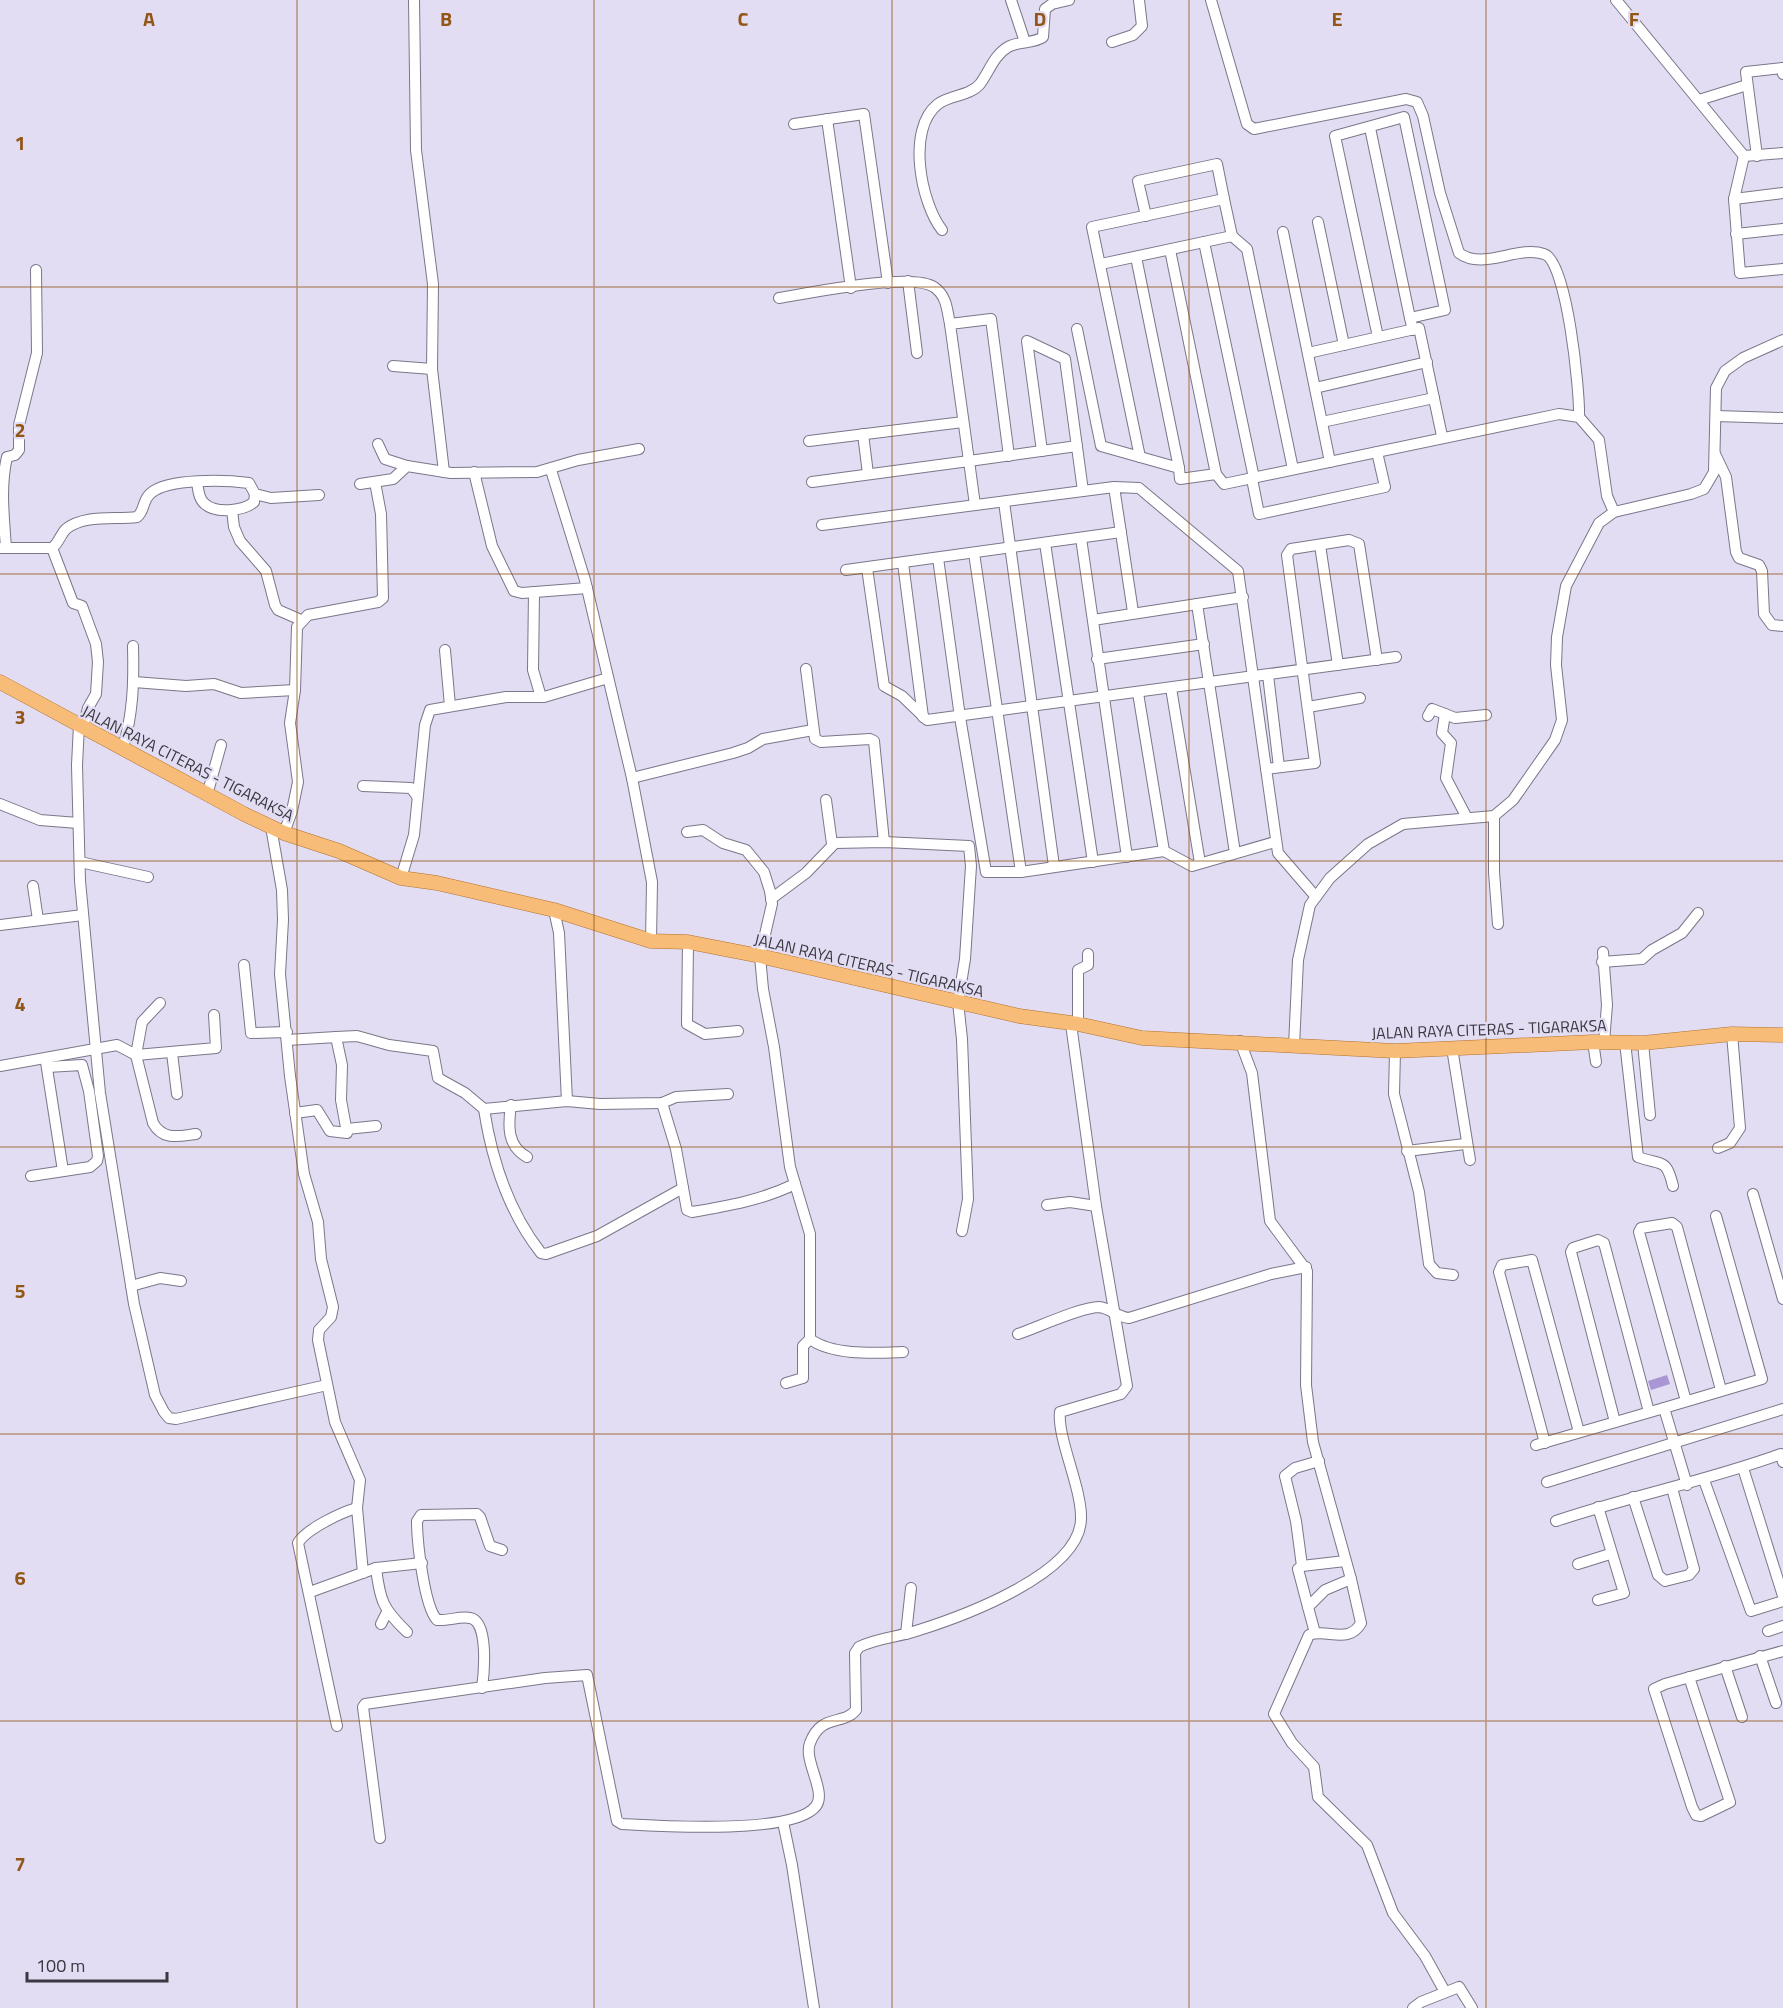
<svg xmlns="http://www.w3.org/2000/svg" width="1783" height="2008" font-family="'Titillium Web',sans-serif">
	<rect width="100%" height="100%" fill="#e3ddf3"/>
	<path fill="#a997d5" d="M1667 1375 1670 1384 1651 1390 1648 1381Z"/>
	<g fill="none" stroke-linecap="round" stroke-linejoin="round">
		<g stroke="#7b7689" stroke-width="12">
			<g id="minor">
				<path d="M414 0 416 150 433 284 432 369 444 472"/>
				<path d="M1011 0 1025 42"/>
				<path d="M1211 0 1247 124 1254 129 1406 99 1417 102 1423 116 1440 193 1459 253C1483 271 1517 245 1544 254 1567 260 1580 392 1579 417"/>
				<path d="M1616 0 1744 156 1783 153"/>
				<path d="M1112 42 1133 35 1142 26 1139 0"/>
				<path d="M1699 100 1747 85"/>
				<path d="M827 119 851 288"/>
				<path d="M794 124 864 114 888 283"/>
				<path d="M1370 128 1410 318"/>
				<path d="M1744 156 1734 199 1740 273 1783 269"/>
				<path d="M1757 156 1746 72 1782 68 1783 74"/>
				<path d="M1734 199 1783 193"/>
				<path d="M1146 216 1138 181 1217 164 1224 199"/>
				<path d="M1318 222 1344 345"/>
				<path d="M942 230C921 203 906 129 938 104 950 95 970 96 980 84 989 72 994 55 1008 47 1018 41 1033 44 1043 37L1045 9 1052 4 1069 0"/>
				<path d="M1283 232 1330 462"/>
				<path d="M1736 234 1783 229"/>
				<path d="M1232 236 1247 249 1293 469"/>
				<path d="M1204 242 1254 478"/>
				<path d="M1170 250 1216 474 1224 484 1559 414 1579 417 1599 440 1607 496 1614 512"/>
				<path d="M1136 257 1179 468"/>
				<path d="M1101 264 1232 236 1224 199 1092 227 1140 457"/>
				<path d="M908 281 917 353"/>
				<path d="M779 298C810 293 911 272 934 287 947 296 947 310 950 324"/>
				<path d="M1077 329 1101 446 1179 468 1180 479 1216 474"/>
				<path d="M1378 337 1335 136 1404 117 1445 310 1410 318 1413 330"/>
				<path d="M1308 353 1419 328 1442 436"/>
				<path d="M393 366 432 369"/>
				<path d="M1315 388 1427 362"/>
				<path d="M1716 416 1783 418"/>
				<path d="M1322 422 1434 398"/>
				<path d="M863 434 868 474"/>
				<path d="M809 441 963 422"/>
				<path d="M378 444 385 459 407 466"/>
				<path d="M1042 451 1027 341 1065 359 1083 491 1114 487"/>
				<path d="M1715 454 1726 477 1736 552 1739 558 1759 565 1762 571 1764 614 1772 625 1783 626"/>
				<path d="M1009 456 991 319 950 324 969 461 1077 446"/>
				<path d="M551 470 585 580 632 778 652 882 651 941"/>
				<path d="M474 472 492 546 514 591 522 593 587 588"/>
				<path d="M1252 479 1259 514 1385 487 1377 452"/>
				<path d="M197 482C198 489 199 500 205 504 216 514 244 511 254 502L255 494"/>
				<path d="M812 482 969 461 975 505"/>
				<path d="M360 484 393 479 407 466 451 473 537 472 578 460 639 449"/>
				<path d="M1004 502 1054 866"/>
				<path d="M232 510 234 527 240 541 266 571 275 605 278 610 301 620"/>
				<path d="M822 525 1083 491"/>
				<path d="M1081 538 1127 857"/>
				<path d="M1045 543 1093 862"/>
				<path d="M1320 545 1338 665"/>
				<path d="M1 548H6C4 517 0 488 7 457L15 455 19 450V425L37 353 36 270"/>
				<path d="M6 548H52C59 543 60 535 66 529 85 514 115 520 137 517 145 511 142 500 151 493 168 478 226 480 249 483L255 494 271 498 319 495"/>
				<path d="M52 548 73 603 82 606 96 644 98 662 96 694 88 708 83 727"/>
				<path d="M974 553 1021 872"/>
				<path d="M938 558 960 717 986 872H1021L1164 851"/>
				<path d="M903 563 923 717"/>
				<path d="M867 568 884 686 902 696 927 720 1396 657"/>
				<path d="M846 570 1121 532"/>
				<path d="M534 592 533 670 541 697"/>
				<path d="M1197 604 1235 853"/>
				<path d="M1133 612 1114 487 1139 488 1238 571 1278 853 1316 897"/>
				<path d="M1093 620 1243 597"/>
				<path d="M445 650 450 706"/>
				<path d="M1097 659 1204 644"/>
				<path d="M806 669 815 739 821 742 870 739 874 741 884 842"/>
				<path d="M1268 675 1279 767"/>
				<path d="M134 682 186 686 214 684 241 693 295 690"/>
				<path d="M1171 688 1200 863"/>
				<path d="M1138 693 1164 851 1192 866 1275 842"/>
				<path d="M1308 707 1360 698"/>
				<path d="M1428 716 1432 709 1445 714"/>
				<path d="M79 725 77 765 80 881 100 1093 134 1304 155 1395 164 1412 169 1418 176 1419 327 1385"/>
				<path d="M123 748C133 713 134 683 133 646"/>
				<path d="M1266 769 1315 763 1287 555 1291 549 1349 540 1359 544 1377 660"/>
				<path d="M632 778 733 753 748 748 763 739 813 730"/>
				<path d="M363 786 411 788 417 796"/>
				<path d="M207 795 221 745"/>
				<path d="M826 800 832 844"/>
				<path d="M0 804 40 820 78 823"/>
				<path d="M1466 816 1446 778 1451 743 1442 733 1445 714 1455 718 1486 715"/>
				<path d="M1494 816V872L1498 924"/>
				<path d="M271 827 282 890 283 920 280 974 290 1076 304 1174 318 1222 321 1259 333 1307 331 1317 319 1330 318 1340 335 1422 360 1480 357 1508 363 1573"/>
				<path d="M687 832 703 830 723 843 746 850 764 872 770 891 772 904 760 956 763 989 774 1047 790 1167 810 1234V1339C833 1356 876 1353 903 1352"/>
				<path d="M284 833 292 811 298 782 290 723 295 690 297 627 308 615 378 602 383 598 381 514 375 482"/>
				<path d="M80 862 148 877"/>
				<path d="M401 878 414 835 425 725 430 710 506 697H544L608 678"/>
				<path d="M33 886 38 920"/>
				<path d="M771 899 806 873 835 843 884 842 969 846 971 866 965 959 958 1002 962 1039 968 1199 962 1231"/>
				<path d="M554 910 559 933 567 1101"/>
				<path d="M0 925 83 915"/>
				<path d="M688 942 687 1024 705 1034 738 1031"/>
				<path d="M1603 952 1607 1005 1604 1042"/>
				<path d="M1602 962 1642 959 1652 950 1682 933 1698 913"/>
				<path d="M244 965 251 1033 287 1032"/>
				<path d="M160 1003 142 1022 136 1055 153 1123C163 1141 179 1136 196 1134"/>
				<path d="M1078 1024V970L1088 965V954"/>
				<path d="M336 1037 357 1036 389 1045 433 1051 438 1078 465 1093 484 1109 567 1101 600 1104 662 1103 676 1097 728 1094"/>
				<path d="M287 1040 336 1037 342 1065 341 1100 347 1133 330 1131 317 1110 295 1113"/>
				<path d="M1240 1041 1252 1073 1270 1221 1307 1271 1306 1385 1313 1442 1351 1579 1361 1623C1349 1645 1326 1628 1309 1635L1274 1714 1292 1743 1314 1767 1318 1797 1367 1845 1393 1913 1425 1956 1445 1992"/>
				<path d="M1593 1042 1596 1062"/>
				<path d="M1625 1042 1638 1157C1662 1166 1666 1157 1673 1186"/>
				<path d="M1643 1043 1650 1115"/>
				<path d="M1294 1046 1298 960 1310 905 1330 878 1368 844 1403 824 1494 816 1513 800 1555 740 1562 720 1556 665 1557 637 1566 586 1599 523 1614 512 1691 494 1704 489 1714 472 1716 388 1725 371 1743 358 1783 340"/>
				<path d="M1452 1048 1470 1160"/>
				<path d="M1395 1051 1394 1094 1419 1192 1429 1264 1437 1273 1453 1275"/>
				<path d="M172 1053 177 1094"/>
				<path d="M46 1062 63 1171"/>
				<path d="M0 1066 117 1045 136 1055 216 1048 214 1015"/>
				<path d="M662 1103 676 1149 687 1210 692 1212C728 1206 762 1200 795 1184"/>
				<path d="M511 1105C508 1126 507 1146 527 1157"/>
				<path d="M484 1109C492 1161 508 1211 541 1253L546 1254 597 1236 683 1188"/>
				<path d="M347 1129 376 1126"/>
				<path d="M1718 1148 1730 1143 1740 1128 1732 1034"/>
				<path d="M1407 1151 1465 1144"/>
				<path d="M31 1176 90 1167 97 1161 98 1156 89 1091 82 1065 47 1067"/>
				<path d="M1753 1194 1783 1299"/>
				<path d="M1047 1205 1070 1202 1096 1206"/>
				<path d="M131 1286 160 1278 181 1281"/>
				<path d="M1018 1334C1036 1328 1081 1307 1099 1307 1110 1308 1117 1317 1129 1318L1271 1274 1306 1267"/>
				<path d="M786 1383 803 1378V1346L810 1339"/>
				<path d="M1686 1401 1639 1232 1641 1228 1672 1223 1677 1227 1721 1390"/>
				<path d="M1664 1408 1762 1379 1716 1216"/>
				<path d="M1615 1422 1571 1252 1573 1248 1598 1240 1604 1243 1649 1412"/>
				<path d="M1545 1443 1499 1272 1502 1265 1532 1260 1579 1432"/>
				<path d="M1536 1445 1664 1408 1687 1485"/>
				<path d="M1743 1468 1783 1596"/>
				<path d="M1704 1480 1751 1611 1783 1601"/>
				<path d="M1547 1482 1783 1409"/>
				<path d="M1633 1497 1658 1575 1665 1581 1689 1575 1694 1569 1672 1488"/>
				<path d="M1598 1507 1624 1593 1598 1600"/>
				<path d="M1556 1521C1630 1496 1707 1481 1781 1454L1783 1462"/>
				<path d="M1578 1564 1610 1554"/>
				<path d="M1302 1566 1296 1521 1285 1476 1295 1468 1319 1461"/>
				<path d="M376 1568C380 1601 383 1609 407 1632"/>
				<path d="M310 1592 376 1568 422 1563"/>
				<path d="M1308 1607 1298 1569 1302 1566 1345 1561"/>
				<path d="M381 1624 387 1612"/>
				<path d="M1768 1631 1783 1626"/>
				<path d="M1315 1633 1308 1607 1325 1590 1351 1579"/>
				<path d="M906 1634 911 1588"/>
				<path d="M1760 1656 1776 1703"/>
				<path d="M1725 1666 1742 1717"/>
				<path d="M1689 1677 1730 1802 1701 1816 1696 1815 1692 1807 1654 1689 1665 1684 1783 1651"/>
				<path d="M482 1688C484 1674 489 1621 470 1618 460 1616 448 1621 437 1620 424 1606 417 1541 417 1521L421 1515 477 1514 480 1517 490 1546 502 1550"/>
				<path d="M337 1726 298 1543C306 1529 342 1512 357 1508"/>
				<path d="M783 1822 792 1865 814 2008"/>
				<path d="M380 1838 363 1707 365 1704 545 1678 587 1675 617 1821 622 1824C658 1826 794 1835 816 1806 827 1792 803 1760 810 1743 821 1713 843 1726 856 1710L855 1653 859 1647C876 1638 898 1637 916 1631 961 1617 1080 1574 1081 1519 1082 1488 1057 1438 1060 1412L1121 1394 1127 1386 1096 1206 1071 1024"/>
				<path d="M1413 2008 1421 2002 1459 1987 1472 2008"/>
			</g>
		</g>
		<g stroke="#b2712b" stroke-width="15">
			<path id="major" d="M0 682 244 814 284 833 339 851 401 878 437 883 554 910 651 941 688 942 760 956 1019 1016 1078 1024 1142 1038 1395 1051 1593 1042 1643 1043 1732 1034 1783 1035"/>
		</g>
		<use href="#minor" stroke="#fff" stroke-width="10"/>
		<use href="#major" stroke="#f8bc79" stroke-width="14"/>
	</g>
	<path fill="none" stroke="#925617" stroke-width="1.5" stroke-opacity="0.55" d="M297 0V2008M594 0V2008M892 0V2008M1189 0V2008M1486 0V2008M0 287H1783M0 574H1783M0 861H1783M0 1147H1783M0 1434H1783M0 1721H1783"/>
	<g text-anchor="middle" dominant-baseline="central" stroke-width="4.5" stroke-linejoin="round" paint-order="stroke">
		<g font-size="16" fill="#3a3840" stroke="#e3ddf3">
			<text transform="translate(188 763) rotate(27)">JALAN RAYA CITERAS - TIGARAKSA</text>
			<text transform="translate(869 965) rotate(13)">JALAN RAYA CITERAS - TIGARAKSA</text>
			<text transform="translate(1489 1029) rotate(-2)">JALAN RAYA CITERAS - TIGARAKSA</text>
		</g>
	</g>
	<g font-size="20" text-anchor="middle" font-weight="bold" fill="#925617" stroke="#e3ddf3" stroke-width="4.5" stroke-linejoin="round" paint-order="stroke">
		<text x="149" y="26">A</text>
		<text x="446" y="26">B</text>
		<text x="743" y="26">C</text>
		<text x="1040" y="26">D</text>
		<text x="1337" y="26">E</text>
		<text x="1634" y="26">F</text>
		<text x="20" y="150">1</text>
		<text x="20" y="437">2</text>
		<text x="20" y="724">3</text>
		<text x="20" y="1011">4</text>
		<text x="20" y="1298">5</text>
		<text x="20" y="1585">6</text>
		<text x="20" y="1871">7</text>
	</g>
	<path d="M27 1972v9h140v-9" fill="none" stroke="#3a3840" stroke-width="3"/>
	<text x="36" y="1972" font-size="18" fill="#3a3840" stroke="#e3ddf3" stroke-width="4.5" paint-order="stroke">100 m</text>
</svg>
